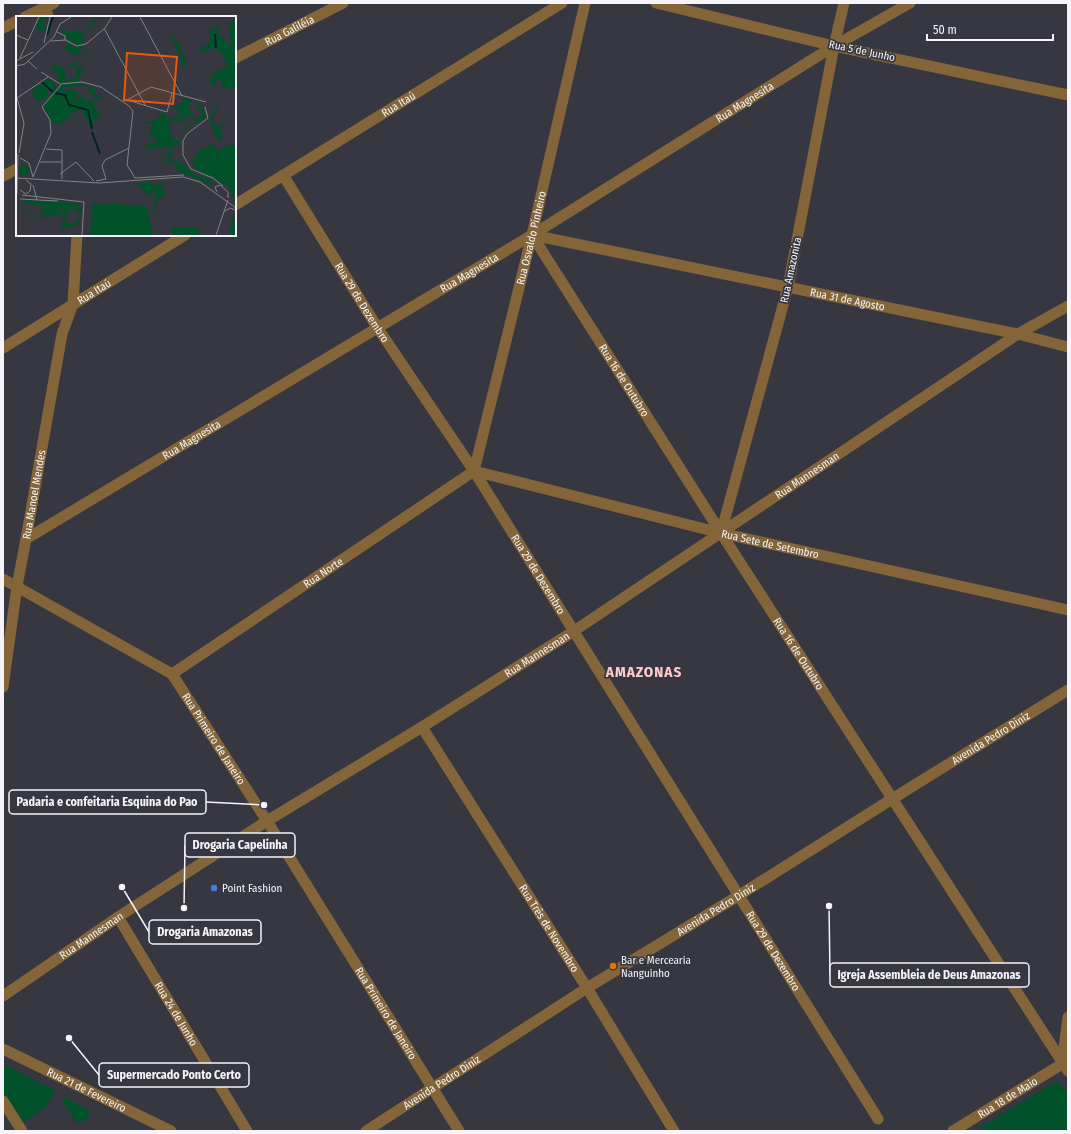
<svg xmlns="http://www.w3.org/2000/svg" width="1071" height="1134" font-family="'Fira Sans Condensed',sans-serif">
	<rect width="100%" height="100%" fill="#363740"/>
	<g fill="#01522b">
		<path d="M6 1065 56 1091 44 1109 23 1122 3 1091V1068Z"/>
		<path d="M1058 1082 1062 1086 1068 1095V1131H974L1053 1083Z"/>
		<path d="M64 1097 90 1111 88 1119 77 1123 64 1104Z"/>
	</g>
	<g fill="none" stroke-linecap="round" stroke-linejoin="round">
		<g stroke="#836539" stroke-width="11">
			<path d="M656 3 834 46"/>
			<path d="M46 7 48 17"/>
			<path d="M25 17 54 3"/>
			<path d="M3 28 17 21"/>
			<path id="s1" d="M235 58 343 3"/>
			<path id="s2" d="M283 175 377 327 474 471 878 1119"/>
			<path d="M3 176 17 169"/>
			<path id="s3" d="M532 235 1018 334 1068 347"/>
			<path id="s4" d="M532 235 721 533"/>
			<path id="s5" d="M474 471 721 533 1068 610"/>
			<path id="s6" d="M474 471 532 235 585 3"/>
			<path id="s7" d="M26 539 532 235 834 46 910 3"/>
			<path id="s8" d="M3 579 172 674 267 821 459 1131"/>
			<path id="s9" d="M172 674 474 471"/>
			<path id="s10" d="M3 687 17 586 26 539 62 334 73 304 77 235"/>
			<path id="s11" d="M422 727 587 988 674 1131"/>
			<path id="s12" d="M118 917 247 1131"/>
			<path id="s13" d="M3 996 118 917 267 821 422 727 574 631 1018 334 1068 306"/>
			<path id="s14" d="M3 1049 171 1131"/>
			<path d="M3 1101 22 1131"/>
			<path id="s15" d="M953 1131 1062 1064"/>
		</g>
		<g stroke="#836539" stroke-width="11">
			<path id="s16" d="M844 3 834 46 788 287 721 533 1068 1071"/>
			<path d="M834 46 1068 95"/>
			<path id="s17" d="M235 205 562 3"/>
			<path id="s18" d="M3 348 185 235"/>
			<path d="M1062 1064 1068 1017"/>
			<path id="s19" d="M366 1131 587 988 738 896 892 799 1068 690"/>
		</g>
	</g>
	<circle fill="#3f7fe0" stroke="#363740" stroke-width="1.5" cx="214" cy="888" r="4"/>
	<circle fill="#e8710a" stroke="#363740" stroke-width="1.5" cx="613" cy="966" r="4"/>
	<g text-anchor="middle" dominant-baseline="central" stroke-width="3.5" stroke-linejoin="round" paint-order="stroke">
		<g font-size="11" fill="#f4f4fa" stroke="#363740">
			<text stroke="none"><textPath href="#s1" startOffset="61">Rua Galiléia</textPath></text>
			<text transform="translate(862 51) rotate(12)">Rua 5 de Junho</text>
			<text stroke="none"><textPath href="#s7" startOffset="841">Rua Magnesita</textPath></text>
			<text stroke="none"><textPath href="#s17" startOffset="192">Rua Itaú</textPath></text>
			<text stroke="none"><textPath href="#s6" startOffset="240">Rua Osvaldo Pinheiro</textPath></text>
			<text transform="translate(791 270) rotate(-78)">Rua Amazonita</text>
			<text stroke="none"><textPath href="#s7" startOffset="517">Rua Magnesita</textPath></text>
			<text stroke="none"><textPath href="#s18" startOffset="107">Rua Itaú</textPath></text>
			<text stroke="none"><textPath href="#s3" startOffset="322">Rua 31 de Agosto</textPath></text>
			<text stroke="none"><textPath href="#s2" startOffset="150">Rua 29 de Dezembro</textPath></text>
			<text stroke="none"><textPath href="#s4" startOffset="172">Rua 16 de Outubro</textPath></text>
			<text stroke="none"><textPath href="#s7" startOffset="193">Rua Magnesita</textPath></text>
			<text stroke="none"><textPath href="#s13" startOffset="958">Rua Mannesman</textPath></text>
			<text stroke="none"><textPath href="#s10" startOffset="195">Rua Manoel Mendes</textPath></text>
			<text stroke="none"><textPath href="#s5" startOffset="305">Rua Sete de Setembro</textPath></text>
			<text stroke="none"><textPath href="#s9" startOffset="182">Rua Norte</textPath></text>
			<text stroke="none"><textPath href="#s2" startOffset="474">Rua 29 de Dezembro</textPath></text>
			<text stroke="none"><textPath href="#s13" startOffset="634">Rua Mannesman</textPath></text>
			<text stroke="none"><textPath href="#s16" startOffset="688">Rua 16 de Outubro</textPath></text>
			<text stroke="none"><textPath href="#s19" startOffset="738">Avenida Pedro Diniz</textPath></text>
			<text stroke="none"><textPath href="#s8" startOffset="271">Rua Primeiro de Janeiro</textPath></text>
			<text stroke="none"><textPath href="#s19" startOffset="414">Avenida Pedro Diniz</textPath></text>
			<text stroke="none"><textPath href="#s11" startOffset="238">Rua Três de Novembro</textPath></text>
			<text stroke="none"><textPath href="#s13" startOffset="107">Rua Mannesman</textPath></text>
			<text stroke="none"><textPath href="#s2" startOffset="918">Rua 29 de Dezembro</textPath></text>
			<text stroke="none"><textPath href="#s8" startOffset="595">Rua Primeiro de Janeiro</textPath></text>
			<text stroke="none"><textPath href="#s12" startOffset="113">Rua 24 de Junho</textPath></text>
			<text stroke="none"><textPath href="#s19" startOffset="90">Avenida Pedro Diniz</textPath></text>
			<text stroke="none"><textPath href="#s14" startOffset="93">Rua 21 de Fevereiro</textPath></text>
			<text stroke="none"><textPath href="#s15" startOffset="64">Rua 18 de Maio</textPath></text>
		</g>
		<g font-size="11" fill="#f4f4fa" stroke="#363740" text-anchor="start">
			<text x="222" y="888">Point Fashion</text>
			<text x="621" y="960">Bar e Mercearia<tspan x="621" dy="13">Nanguinho</tspan></text>
		</g>
		<g font-size="15" font-weight="bold" letter-spacing="1" fill="#fecaca" stroke="#363740">
			<text x="644" y="672">AMAZONAS</text>
		</g>
	</g>
	<g transform="translate(16 16)">
		<rect width="220" height="220" fill="#363740"/>
		<path d="M24 1 32 2 30 9 31 3H27L25 7 30 9 28 17 19 12 22 11 20 9ZM79 3 81 4 69 17 66 28 61 29 45 18 46 13 54 16 61 14V7L62 16 66 18ZM220 4V72L205 71 207 67 201 61 200 69H196L194 66 196 63 193 61 212 49 203 34 195 32 186 37 183 35 193 27V14L198 15 199 12 201 14 199 11 204 10V15H201L215 31 213 7ZM154 19 161 25 171 48 168 53 163 39 159 41 163 38 161 34ZM50 28H55L57 32 68 28 59 43 60 38 54 40 56 37 49 33ZM70 32 68 39 64 43 61 47V51H66L68 58 63 57 66 63 63 60V66L54 67 53 64 56 63H52L61 61 59 48 52 52H48L50 67H43L41 57 34 54 41 53 40 51 31 52 39 49 51 52 52 49 63 45ZM32 62 40 68V73L37 77 34 75 31 79 32 82 29 79 30 84 25 85 28 84 27 82 22 86 16 78 19 75 16 72 27 68 25 66ZM67 67 73 70 54 69 56 72 47 71V75L59 73V77L64 78 60 79 62 84 66 79 71 86 84 79 75 72 81 77 78 80 71 74 73 71 77 72 86 80 76 87 84 99 79 104 77 102V114L65 94 56 96 49 106 39 108 35 105 26 91 45 69ZM166 81 185 88 190 100 187 104 174 109 166 120 164 121 173 108 184 103 178 104 175 100 164 107 162 103 155 106 157 117 152 99 155 103 162 99 157 89 152 94 157 87 165 103 173 97 170 89 173 96 165 100 160 89 168 86ZM175 86 181 87 187 102 177 101 172 87ZM195 89 203 92 196 102 200 111 215 103 204 111 206 120 203 126 193 102 200 93ZM148 96 150 97 157 126 158 121 159 126 162 123H163V130L122 133 130 131 132 126 136 128 142 125 134 121 136 108 126 107 138 105ZM198 128 201 136 211 130 220 129V187L213 171 177 152V145L182 135ZM158 132 155 145 165 146 179 159 194 163 193 165 199 167 197 169 163 156 156 149 162 152 160 148 154 146 145 148 153 143 145 135 152 139ZM2.5 154a5.5 5.5 0 1 1 11 0a5.5 5.5 0 1 1-11 0ZM136 165 139 173 137 178 129 177 123 169 117 168ZM148 167 149 171 145 169 148 176 144 183H140V194L137 197 140 168ZM0 183 62 187 66 191 65 211V199L62 189 61 191 64 199V207L55 212 48 208 52 211 46 213 45 204 55 210 50 205 45 198 23 203 41 192 47 196 53 207 59 208 64 202 60 194ZM0 185 13 186 30 188V193L33 189 53 193 52 203 47 193 41 191 27 199 29 194 25 200 23 201H16L8 192 0 191V189L8 192 19 201 25 199V190ZM93 187 132 191 137 219H74L76 189ZM220 200V219H214L216 206ZM155 211 181 212 184 219H157Z" fill="#01522b" fill-rule="evenodd"/>
		<path fill="none" stroke="#002227" stroke-width="2" d="M199 18 200 32M31 19 37 1M26 66 37 76M39 77 49 79 53 89 72 94 76 113M76 116 84 138"/>
		<path fill="none" stroke="#82838a" stroke-width="1" d="M124 1 166 80M88 12 129 89M41 16 49 20V24M0 19 12 24M35 25 49 24 61 30 70 28 89 12 96 1M28 27 34 1M4 42 23 1M0 45 17 36M12 45 21 53M0 50 9 48 38 21 44 8 55 1M25 56 44 68 66 66 85 71 113 90 117 95 111 149 119 162 168 159M111 84 151 96 156 77M109 85 135 71 190 86M189 91 192 102 171 118 167 125V139L175 153 197 162 207 170M30 133 46 134V163M3 137 8 107 1 82 32 61M4 142 13 147 17 161M24 146H45M44 158 60 146 78 165M17 161 35 117 34 104 26 91 45 69M0 162 83 167 167 161 184 166 220 192M80 165 90 163 86 150 89 144 113 132M17 169 21 184M4 174 10 178 14 175 15 168 10 164M201 176 199 171 204 169 212 176V182M1 178 2 138M6 179 68 186M4 183 42 185M209 195 214 192 220 194M66 219 68 186M200 219 212 184"/>
		<path fill="#e8590c" fill-opacity="0.15" stroke="#e8590c" stroke-width="2" d="M111 37 161 41 157 88 108 84Z"/>
		<rect width="220" height="220" fill="none" stroke="#f4f4fa" stroke-width="2"/>
	</g>
	<path fill="none" stroke="#f4f4fa" stroke-width="1.5" d="M264 805L206 802M184 908L185 845M122 887L149 932M829 906L830 975M69 1038L99 1075"/>
	<g fill="#f4f4fa" stroke="#363740" stroke-width="1.5">
		<circle cx="264" cy="805" r="4"/>
		<circle cx="184" cy="908" r="4"/>
		<circle cx="122" cy="887" r="4"/>
		<circle cx="829" cy="906" r="4"/>
		<circle cx="69" cy="1038" r="4"/>
	</g>
	<g fill="#363740" stroke="#f4f4fa" stroke-width="1.5">
		<rect x="9" y="790" width="197" height="24" rx="4"/>
		<rect x="185" y="833" width="110" height="24" rx="4"/>
		<rect x="149" y="920" width="112" height="24" rx="4"/>
		<rect x="830" y="963" width="199" height="24" rx="4"/>
		<rect x="99" y="1063" width="150" height="24" rx="4"/>
	</g>
	<g font-size="12" text-anchor="middle" font-weight="bold" fill="#f4f4fa">
		<text x="107" y="806">Padaria e confeitaria Esquina do Pao</text>
		<text x="240" y="849">Drogaria Capelinha</text>
		<text x="205" y="936">Drogaria Amazonas</text>
		<text x="929" y="979">Igreja Assembleia de Deus Amazonas</text>
		<text x="174" y="1079">Supermercado Ponto Certo</text>
	</g>
	<rect width="1071" height="1134" fill="none" stroke="#f4f4fa" stroke-width="8"/>
	<path d="M927 34v6h126v-6" fill="none" stroke="#f4f4fa" stroke-width="2"/>
	<text x="933" y="34" font-size="12" fill="#f4f4fa" stroke="#363740" stroke-width="3" paint-order="stroke">50 m</text>
</svg>
